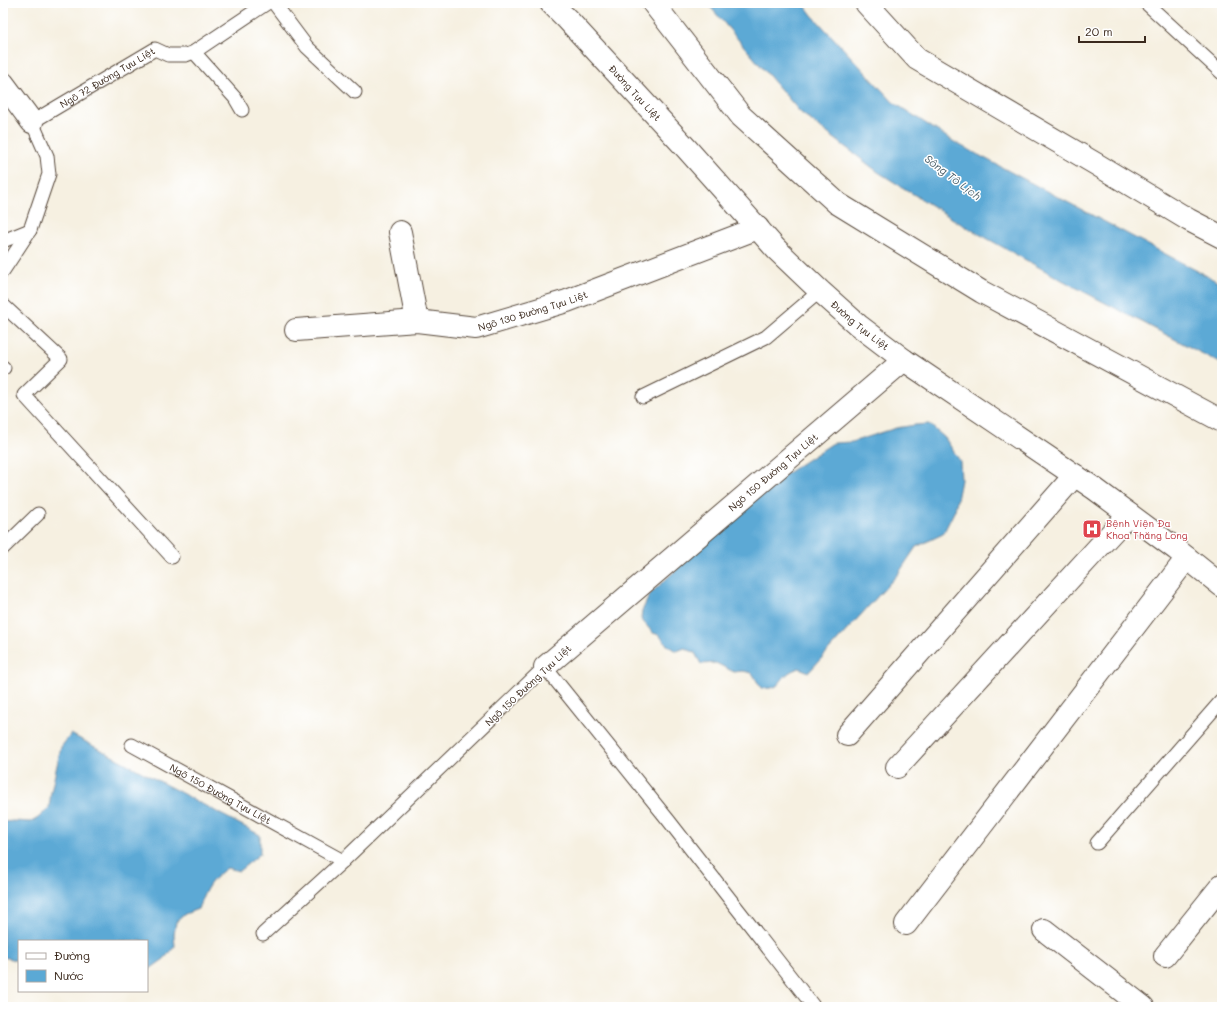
<svg xmlns="http://www.w3.org/2000/svg" width="1225" height="1010" font-family="Mali,sans-serif">
	<rect width="100%" height="100%" fill="#fff"/>
	<filter id="ink" filterUnits="userSpaceOnUse"><feTurbulence type="fractalNoise" baseFrequency=".025" numOctaves="2"/><feDisplacementMap in="SourceGraphic" scale="8" xChannelSelector="R" yChannelSelector="G"/><feConvolveMatrix kernelMatrix="1 2 1 2 8 2 1 2 1" color-interpolation-filters="sRGB"/></filter>
	<filter id="wash" filterUnits="userSpaceOnUse"><feTurbulence type="fractalNoise" baseFrequency=".012" numOctaves="4" result="noise"/><feDisplacementMap in="SourceGraphic" scale="16" xChannelSelector="R" yChannelSelector="G"/><feGaussianBlur stdDeviation="0.9" result="paint"/><feColorMatrix in="noise" values="0 0 0 0 0 0 0 0 0 0 0 0 0 0 0 0 0 1.4 0 .05"/><feComposite in="paint" operator="in"/></filter>
	<g filter="url(#wash)">
		<rect width="100%" height="100%" fill="#f6f0e1"/>
		<g fill="#5ba9d5" stroke="#4b6a7a">
			<path d="M707 3H803L812 15 893 102 956 143 1222 284V364L1071 285 961 224 878 172 800 112Z"/>
			<path d="M929 424 945 438 960 461 961 480 955 510 943 534 916 547 898 574 809 672 799 668C797 669 793 670 790 672 777 681 782 690 761 688L752 673 743 671 734 672 716 663 701 664 695 653 685 648 677 651 667 645 659 635 653 633 641 619 642 611 650 594 763 489 833 443 852 442 896 428 915 425Z"/>
			<path d="M71 734 260 835V854L239 871 227 868C209 881 206 889 198 909L185 914 176 922 174 935 175 946 164 959 147 971V941H19V961L3 957V822L13 821 31 822 38 818 49 808 51 792 61 747Z"/>
		</g>
	</g>
	<g filter="url(#ink)">
		<g fill="none" stroke-linecap="round" stroke-linejoin="round">
			<g stroke="#57483b" stroke-width="15">
				<g id="service">
					<path d="M274 3 307 47 355 92"/>
					<path d="M1146 3 1222 73"/>
					<path d="M194 52 235 98 242 110"/>
					<path d="M3 241 30 230"/>
					<path id="s1" d="M3 271 30 230 49 174 47 156 32 122 155 49 168 55H186L194 52 267 3"/>
					<path d="M3 305 61 359 24 395 172 557"/>
					<path d="M3 367 4 368"/>
					<path d="M643 397 766 337 820 291"/>
					<path d="M3 548 38 514"/>
					<path id="s2" d="M132 745 343 861"/>
					<path d="M1097 843 1222 700"/>
					<path d="M263 934 343 861 545 667 669 821 814 1007"/>
				</g>
			</g>
			<g stroke="#57483b" stroke-width="24">
				<g id="minor">
					<path d="M3 83 32 122"/>
					<path d="M400 232 417 321"/>
					<path id="s3" d="M296 330 417 321 476 328 567 301 758 228"/>
					<path id="s4" d="M545 667 904 360"/>
					<path d="M847 735 1075 475"/>
					<path d="M897 767 1129 514"/>
					<path d="M906 924 1187 558"/>
					<path d="M1044 930 1143 1007"/>
					<path d="M1165 956 1222 885"/>
				</g>
			</g>
			<g stroke="#57483b" stroke-width="24">
				<g id="tertiary">
					<path id="s5" d="M551 3 568 20 687 149 776 249 820 291 858 325 904 360 1095 489 1176 549 1222 586"/>
					<path d="M653 3 741 116 837 203 982 292 1222 421"/>
					<path d="M866 3 917 59 1096 164 1189 220 1222 237"/>
				</g>
			</g>
			<use href="#service" stroke="#fff" stroke-width="13"/>
			<use href="#minor" stroke="#fff" stroke-width="22"/>
			<use href="#tertiary" stroke="#fff" stroke-width="22"/>
		</g>
	</g>
	<defs>
		<g id="hospital-square" transform="scale(1)"><rect x="-9" y="-9" width="18" height="18" rx="4" fill="#e0444e" stroke="#fff"/><path d="M-5-5h3v3.5h4V-5h3V5h-3V1.5h-4V5h-3Z" fill="#fff"/></g>
	</defs>
	<g fill-rule="evenodd">
		<use href="#hospital-square" x="1092" y="529"/>
	</g>
	<g text-anchor="middle" dominant-baseline="central" stroke-width="3" stroke-linejoin="round" paint-order="stroke">
		<g font-size="10" fill="#3b2a1e" stroke="#fff">
			<text stroke="none"><textPath href="#s1" startOffset="251">Ngõ 72 Đường Tựu Liệt</textPath></text>
			<text stroke="none"><textPath href="#s5" startOffset="123">Đường Tựu Liệt</textPath></text>
			<text stroke="none"><textPath href="#s3" startOffset="240">Ngõ 130 Đường Tựu Liệt</textPath></text>
			<text stroke="none"><textPath href="#s5" startOffset="447">Đường Tựu Liệt</textPath></text>
			<text stroke="none"><textPath href="#s4" startOffset="300">Ngõ 150 Đường Tựu Liệt</textPath></text>
			<text transform="translate(528 685) rotate(-43)">Ngõ 150 Đường Tựu Liệt</text>
			<text stroke="none"><textPath href="#s2" startOffset="101">Ngõ 150 Đường Tựu Liệt</textPath></text>
		</g>
		<g font-size="10" fill="#be3a42" stroke="#fff" text-anchor="start">
			<text x="1106" y="523">Bệnh Viện Đa<tspan x="1106" dy="12">Khoa Thăng Long</tspan></text>
		</g>
		<g font-size="11" font-style="italic" fill="#485d67" stroke="#fff">
			<text transform="translate(953 177) rotate(37)">Sông Tô Lịch</text>
		</g>
	</g>
	<rect width="1225" height="1010" fill="none" stroke="#fff" stroke-width="16"/>
	<rect x="18" y="940" width="130" height="52" fill="#ffffff" stroke="#b1aaa5"/>
	<rect x="26" y="953" width="20" height="6" fill="#ffffff" stroke="#b1aaa5"/>
	<text x="54" y="960" font-size="12" fill="#3b2a1e">Đường</text>
	<rect x="26" y="970" width="20" height="12" fill="#5ba9d5" stroke="#b1aaa5"/>
	<text x="54" y="980" font-size="12" fill="#3b2a1e">Nước</text>
	<path d="M1079 36v6h66v-6" fill="none" stroke="#3b2a1e" stroke-width="2"/>
	<text x="1085" y="36" font-size="12" fill="#3b2a1e" stroke="#ffffff" stroke-width="3" paint-order="stroke">20 m</text>
</svg>
